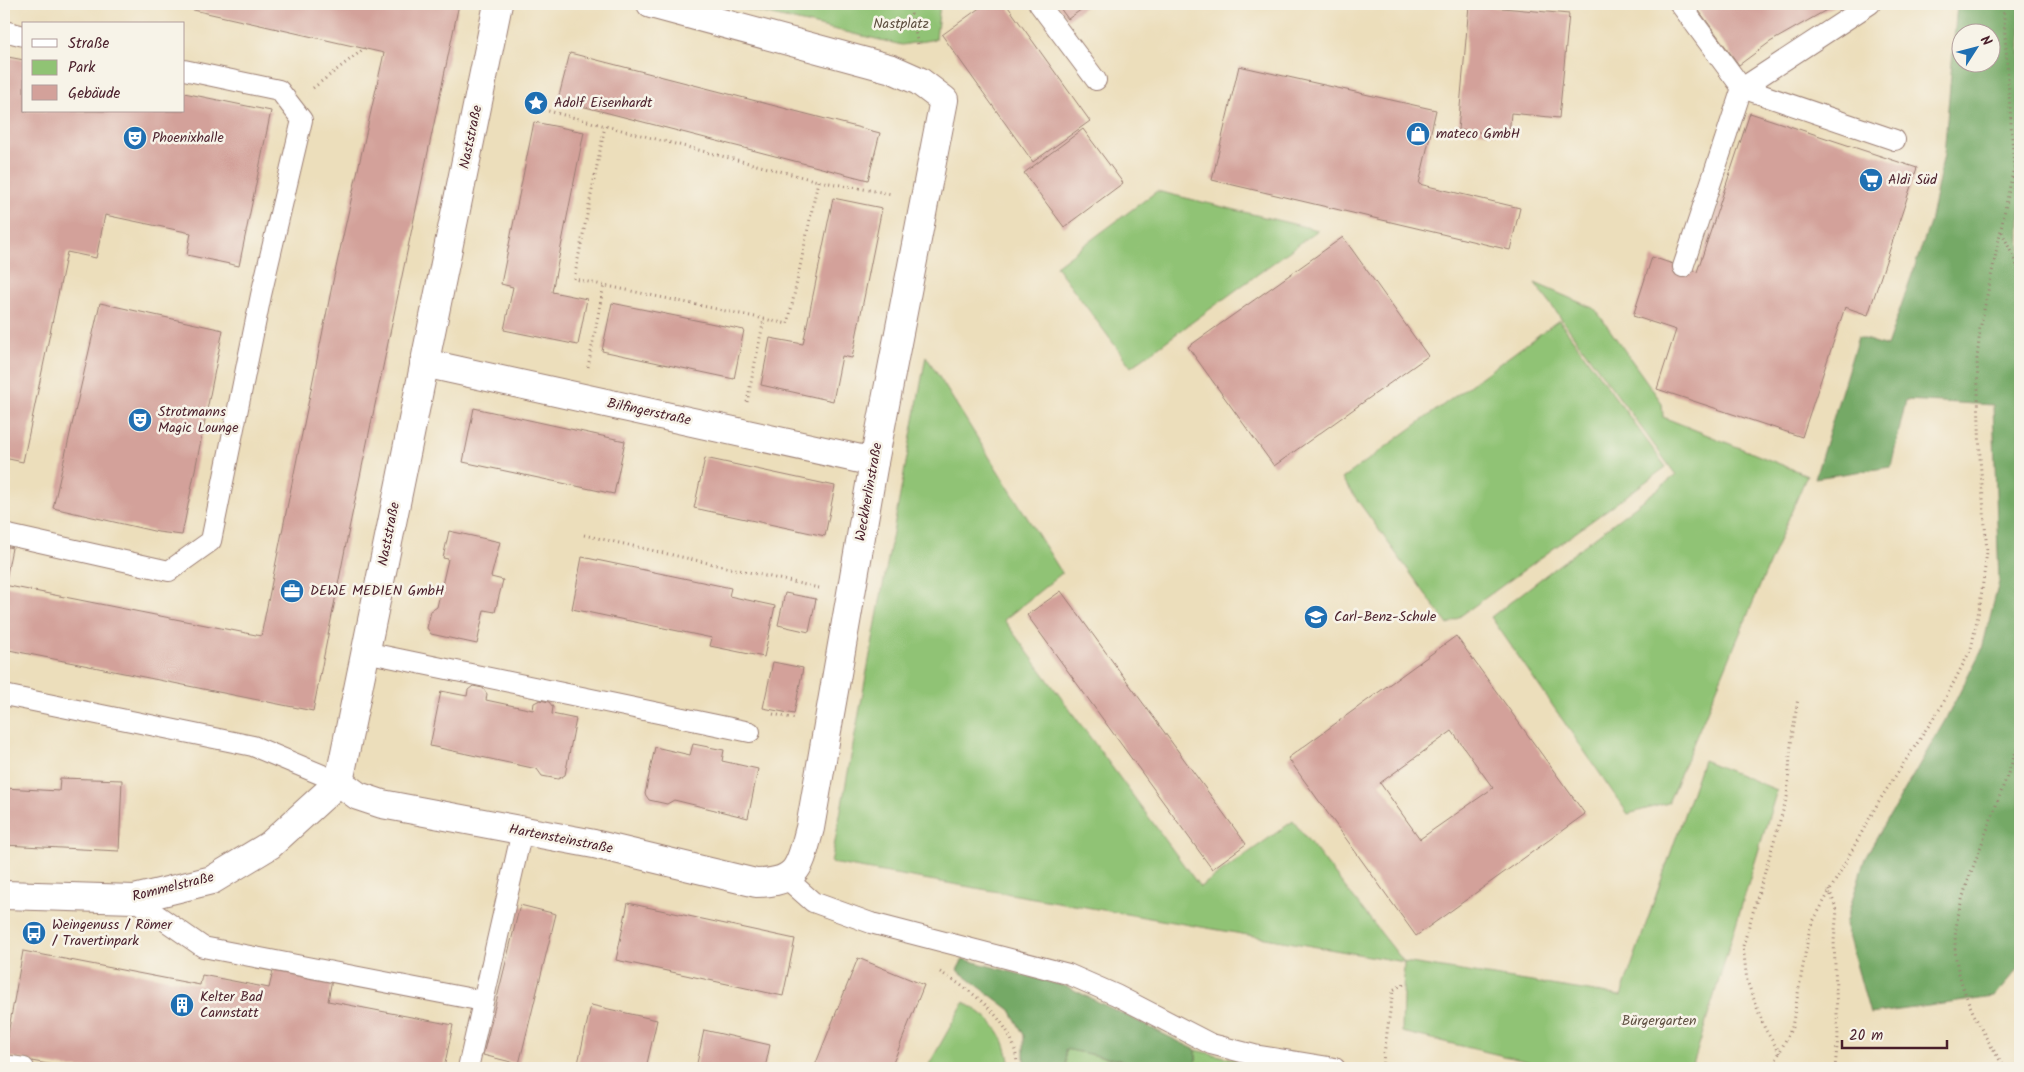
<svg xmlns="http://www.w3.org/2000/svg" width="2024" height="1072" font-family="Kalam,sans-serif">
	<rect width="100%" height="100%" fill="#f7f3e8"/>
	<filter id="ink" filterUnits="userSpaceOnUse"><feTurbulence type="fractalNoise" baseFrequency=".02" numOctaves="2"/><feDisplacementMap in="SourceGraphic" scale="10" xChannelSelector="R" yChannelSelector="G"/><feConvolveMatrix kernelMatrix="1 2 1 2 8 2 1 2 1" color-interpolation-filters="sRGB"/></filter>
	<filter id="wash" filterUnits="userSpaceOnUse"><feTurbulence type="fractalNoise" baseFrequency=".0096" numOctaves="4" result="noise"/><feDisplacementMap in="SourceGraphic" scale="20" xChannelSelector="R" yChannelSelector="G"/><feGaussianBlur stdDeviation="1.12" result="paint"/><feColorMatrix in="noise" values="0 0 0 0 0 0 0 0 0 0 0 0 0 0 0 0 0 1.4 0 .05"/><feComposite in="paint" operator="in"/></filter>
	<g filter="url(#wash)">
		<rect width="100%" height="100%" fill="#ecdebb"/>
		<g fill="#90c374" stroke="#6d7150">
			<path d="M724 4H940L936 39 902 45Z"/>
			<path d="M1157 191 1318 230 1131 367 1056 266Z"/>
			<path d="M1535 283 1595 309 1662 403 1663 417 1807 475 1668 803 1628 814 1491 617 1676 475Z"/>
			<path d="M1559 320 1666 467 1448 625 1342 479Z"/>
			<path d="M926 356 1062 573 1004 620 1200 887 1293 821 1404 962 1621 996 1703 760 1777 790 1692 1068H1555L1402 1032 1404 962 831 863Z"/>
			<path d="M964 1002C994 1020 1006 1034 1010 1068H927Z"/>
			<path d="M1065 1049 1158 1068H1066Z"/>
			<path d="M1196 1050 1271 1068H1196Z"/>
		</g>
		<g fill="#74a966" stroke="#5f6448" fill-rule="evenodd">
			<path d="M1957 4H2020V967L1994 997 1870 1014 1845 924 1865 858 1947 717 1982 649 1999 582 1993 405 1906 400 1891 467 1815 478 1858 337 1887 346 1930 223 1944 154ZM1962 32H1992V62H1962Z"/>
			<path d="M963 959 1068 987 1196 1050V1068H1158L1065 1049 1066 1068H1024V1035L1010 1010 957 970Z"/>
		</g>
		<g id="blocks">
			<g fill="#d3a19a" fill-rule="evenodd">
				<path d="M167 4H459L349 529 313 711 4 649V585L261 636 333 281 384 53Z"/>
				<path d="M985 4H1006L1090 121 1033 162 942 35Z"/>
				<path d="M1057 4H1089L1068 19Z"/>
				<path d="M1694 4H1837L1770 42 1739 65Z"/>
				<path d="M1469 5 1569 14 1559 118 1511 113 1509 135 1458 130Z"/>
				<path d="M570 53 880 133 868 180 558 100Z"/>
				<path d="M8 57 24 60V111H184V93L271 111 239 266 187 255 191 233 105 215 96 258 67 252 23 462 4 458V78Z"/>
				<path d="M1239 66 1436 110 1419 184 1520 208 1510 250 1212 180Z"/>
				<path d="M1750 113 1917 168 1868 315 1845 307 1802 437 1657 389 1676 330 1633 316 1652 257 1697 272Z"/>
				<path d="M534 122 584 132 552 292 587 299 578 345 504 330 513 287 501 284Z"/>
				<path d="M1083 129 1123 183 1064 227 1024 173Z"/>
				<path d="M833 198 882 208 852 358 842 356 833 401 761 385 770 338 803 344Z"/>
				<path d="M1343 237 1428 356 1274 466 1188 347Z"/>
				<path d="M100 303 223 330 182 535 158 532 53 508Z"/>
				<path d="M612 303 744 330 734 379 602 351Z"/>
				<path d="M474 408 625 441 614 494 463 462Z"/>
				<path d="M705 458 835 486 825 536 694 508Z"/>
				<path d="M449 531 500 542 491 577 503 580 495 612 484 610 477 644 431 634 427 628 431 611 437 607 448 559 443 558Z"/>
				<path d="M4 546 12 548 5 584H4Z"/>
				<path d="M582 557 731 588 729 596 775 606 764 657 710 646 712 638 572 609Z"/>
				<path d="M1061 591 1246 844 1212 869 1027 615Z"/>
				<path d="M785 593 816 599 809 632 778 625Z"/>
				<path d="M1456 636 1585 814 1416 936 1288 758ZM1452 731 1493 788 1420 839 1380 783Z"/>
				<path d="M773 662 803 668 794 714 763 708Z"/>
				<path d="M473 686 483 688 487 694 486 700 533 710 534 703 540 700 549 702 553 707 552 714 576 719 565 775 558 779 542 776 537 769 430 746 441 691 467 696 468 690Z"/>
				<path d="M693 744 724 750 722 761 758 769 748 818 674 800 667 804 649 800 645 794 655 747 690 755Z"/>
				<path d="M60 778 122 780 119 851 4 845V788L59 791Z"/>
				<path d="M628 903 795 939 783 996 616 960Z"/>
				<path d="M520 905 556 914 519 1064 483 1055Z"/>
				<path d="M23 951 200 985 202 975 269 988 274 967 332 979 328 1001 453 1025 444 1068H142L122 1064V1068H70L4 1056Z"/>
				<path d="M858 958 924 985 891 1068H814Z"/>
				<path d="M591 1005 657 1020 646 1068H577Z"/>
				<path d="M704 1030 770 1045 765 1068H696Z"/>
			</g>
		</g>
	</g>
	<g filter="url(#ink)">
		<use href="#blocks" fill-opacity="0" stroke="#9b7e73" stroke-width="1"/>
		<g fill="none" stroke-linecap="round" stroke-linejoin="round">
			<g stroke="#9b7e73" stroke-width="22">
				<g id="lane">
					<path d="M1039 4 1096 80"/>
					<path d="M1680 4 1742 88 1895 140"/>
					<path d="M4 31 24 36"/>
					<path d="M1683 267 1742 88 1870 4"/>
					<path d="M4 534 169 571 211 541 261 295 302 120 279 90 184 70"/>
					<path d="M365 652 750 732"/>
					<path d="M4 695 253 746 339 782"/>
					<path d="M786 878 813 902 871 923 1068 974 1116 995 1211 1044 1254 1055 1335 1068"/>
					<path d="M134 899 203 947 483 1001"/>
					<path d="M4 1065 24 1068"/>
					<path d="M468 1068 522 831"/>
				</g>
			</g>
			<g stroke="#9b7e73" stroke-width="30">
				<g id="street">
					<path d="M424 363 874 462"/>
					<path d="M339 782 358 796 382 804 594 844 756 883C800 883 800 864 810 828L874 462 944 100 919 81 892 69 651 4"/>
					<path d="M339 782 498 4"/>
					<path d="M4 895 134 899 212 880 270 845 339 782"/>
				</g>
			</g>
			<g stroke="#9b7e73" stroke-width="3" stroke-dasharray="1 4" stroke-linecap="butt">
				<path d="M548 4H551"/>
				<path d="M909 4 918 45"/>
				<path d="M313 88 365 48"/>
				<path d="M529 106 818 181 892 194"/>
				<path d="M605 126 574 279 788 324 818 181"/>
				<path d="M2014 167 2020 176"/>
				<path d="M2002 232 2020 272"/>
				<path d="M588 367 604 285"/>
				<path d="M747 402 764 319"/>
				<path d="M584 535 819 588"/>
				<path d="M773 714 796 719"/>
				<path d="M1829 890 1837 910 1834 941 1838 1037 1835 1068"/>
				<path d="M940 972C974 992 1018 1024 1017 1068"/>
				<path d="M1780 1053 1765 1029 1747 981 1743 946 1787 797 1791 744 1798 698"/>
				<path d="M1382 1068 1393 990 1404 984"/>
				<path d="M1772 1068 1792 1027 1810 927 1879 801 1941 707 1971 649 1980 605 1987 552 1980 458 1977 359 1980 329 2014 167 2003 4"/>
				<path d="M2005 1068C1984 1036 1965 1003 1957 965 1948 920 1972 872 1987 830 1998 800 2009 771 2020 741"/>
			</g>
			<use href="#lane" stroke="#fff" stroke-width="20"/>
			<use href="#street" stroke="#fff" stroke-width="28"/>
		</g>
	</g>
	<defs>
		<g id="sight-disc" transform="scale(1.25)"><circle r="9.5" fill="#1f6fb2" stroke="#f7f3e8"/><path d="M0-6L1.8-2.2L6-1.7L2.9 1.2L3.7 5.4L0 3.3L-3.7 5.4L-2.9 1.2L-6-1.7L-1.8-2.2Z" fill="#fff"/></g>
		<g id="shop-disc" transform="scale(1.25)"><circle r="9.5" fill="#1f6fb2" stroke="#f7f3e8"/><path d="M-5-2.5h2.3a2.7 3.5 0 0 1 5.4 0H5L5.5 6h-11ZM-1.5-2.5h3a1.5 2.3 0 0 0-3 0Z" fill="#fff"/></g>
		<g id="theatre-disc" transform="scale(1.25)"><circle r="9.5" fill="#1f6fb2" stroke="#f7f3e8"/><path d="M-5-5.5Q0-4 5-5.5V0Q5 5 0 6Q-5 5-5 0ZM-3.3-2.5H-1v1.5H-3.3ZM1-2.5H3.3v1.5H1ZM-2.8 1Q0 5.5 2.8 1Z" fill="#fff"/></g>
		<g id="supermarket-disc" transform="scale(1.25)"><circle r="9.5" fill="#1f6fb2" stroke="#f7f3e8"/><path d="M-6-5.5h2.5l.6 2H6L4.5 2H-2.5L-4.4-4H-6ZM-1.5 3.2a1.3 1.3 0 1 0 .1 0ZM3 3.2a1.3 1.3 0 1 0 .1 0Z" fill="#fff"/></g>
		<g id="office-disc" transform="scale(1.25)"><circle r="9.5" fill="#1f6fb2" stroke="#f7f3e8"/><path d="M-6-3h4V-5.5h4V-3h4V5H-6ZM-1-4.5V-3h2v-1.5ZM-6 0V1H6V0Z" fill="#fff"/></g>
		<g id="school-disc" transform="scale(1.25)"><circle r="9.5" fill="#1f6fb2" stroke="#f7f3e8"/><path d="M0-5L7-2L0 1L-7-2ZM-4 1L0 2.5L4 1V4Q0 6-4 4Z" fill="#fff"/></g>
		<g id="bus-disc" transform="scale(1.25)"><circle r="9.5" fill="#1f6fb2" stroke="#f7f3e8"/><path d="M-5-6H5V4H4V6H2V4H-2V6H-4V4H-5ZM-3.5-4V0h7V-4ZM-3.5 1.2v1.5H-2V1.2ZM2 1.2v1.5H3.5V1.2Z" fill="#fff"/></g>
		<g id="building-disc" transform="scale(1.25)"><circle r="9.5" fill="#1f6fb2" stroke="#f7f3e8"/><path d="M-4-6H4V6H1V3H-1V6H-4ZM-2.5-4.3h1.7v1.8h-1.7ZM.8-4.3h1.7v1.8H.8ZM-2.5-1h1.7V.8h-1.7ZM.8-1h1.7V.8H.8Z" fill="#fff"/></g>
	</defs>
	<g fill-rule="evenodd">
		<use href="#sight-disc" x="536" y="103"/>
		<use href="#shop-disc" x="1418" y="134"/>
		<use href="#theatre-disc" x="135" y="138"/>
		<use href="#supermarket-disc" x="1871" y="180"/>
		<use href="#theatre-disc" x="140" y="420"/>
		<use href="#office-disc" x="292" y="591"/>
		<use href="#school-disc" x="1316" y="617"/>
		<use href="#bus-disc" x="34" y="933"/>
		<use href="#building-disc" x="182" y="1005"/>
	</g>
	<g text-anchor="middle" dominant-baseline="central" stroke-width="5" stroke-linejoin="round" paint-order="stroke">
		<g font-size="14" fill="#5f5041" stroke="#f7f3e8">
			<text x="901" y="24">Nastplatz</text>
			<text x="1659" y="1021">Bürgergarten</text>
		</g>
		<g font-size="14" fill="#4a1f2b" stroke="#f7f3e8" text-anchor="start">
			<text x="554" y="103">Adolf Eisenhardt</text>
			<text x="1436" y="134">mateco GmbH</text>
			<text x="152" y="138">Phoenixhalle</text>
			<text x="1888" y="180">Aldi Süd</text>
			<text x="158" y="412">Strotmanns<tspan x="158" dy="16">Magic Lounge</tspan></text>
			<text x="310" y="591">DEWE MEDIEN GmbH</text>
			<text x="1334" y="617">Carl-Benz-Schule</text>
			<text x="52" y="925">Weingenuss / Römer<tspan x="52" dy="16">/ Travertinpark</tspan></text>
			<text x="200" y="997">Kelter Bad<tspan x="200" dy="16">Cannstatt</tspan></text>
		</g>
		<g font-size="14" fill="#4a1f2b" stroke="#f7f3e8">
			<text transform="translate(471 137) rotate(-78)">Naststraße</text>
			<text transform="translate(649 412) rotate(12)">Bilfingerstraße</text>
			<text transform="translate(869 492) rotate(-80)">Weckherlinstraße</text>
			<text transform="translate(389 534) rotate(-79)">Naststraße</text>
			<text transform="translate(561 839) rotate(11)">Hartensteinstraße</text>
			<text transform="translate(173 887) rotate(-14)">Rommelstraße</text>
		</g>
	</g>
	<rect width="2024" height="1072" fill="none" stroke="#f7f3e8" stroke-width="20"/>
	<rect x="22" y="22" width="162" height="90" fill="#f7f3e8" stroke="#b29e9c"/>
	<rect x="32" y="39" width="25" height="8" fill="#ffffff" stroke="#b29e9c"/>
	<text x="68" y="48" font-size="15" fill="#4a1f2b">Straße</text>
	<rect x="32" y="60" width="25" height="15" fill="#90c374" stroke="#b29e9c"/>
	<text x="68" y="72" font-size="15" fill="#4a1f2b">Park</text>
	<rect x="32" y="85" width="25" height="15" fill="#d3a19a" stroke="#b29e9c"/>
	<text x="68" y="98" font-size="15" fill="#4a1f2b">Gebäude</text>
	<g transform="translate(1976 48) rotate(54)"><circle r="24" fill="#f7f3e8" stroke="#b29e9c"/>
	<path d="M0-4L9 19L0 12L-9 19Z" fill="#1f6fb2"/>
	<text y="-8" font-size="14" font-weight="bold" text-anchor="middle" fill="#4a1f2b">N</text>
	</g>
	<path d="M1842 1040v8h105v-8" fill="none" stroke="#4a1f2b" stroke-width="2.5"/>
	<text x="1849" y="1040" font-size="15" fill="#4a1f2b" stroke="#f7f3e8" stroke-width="4" paint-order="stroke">20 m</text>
</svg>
